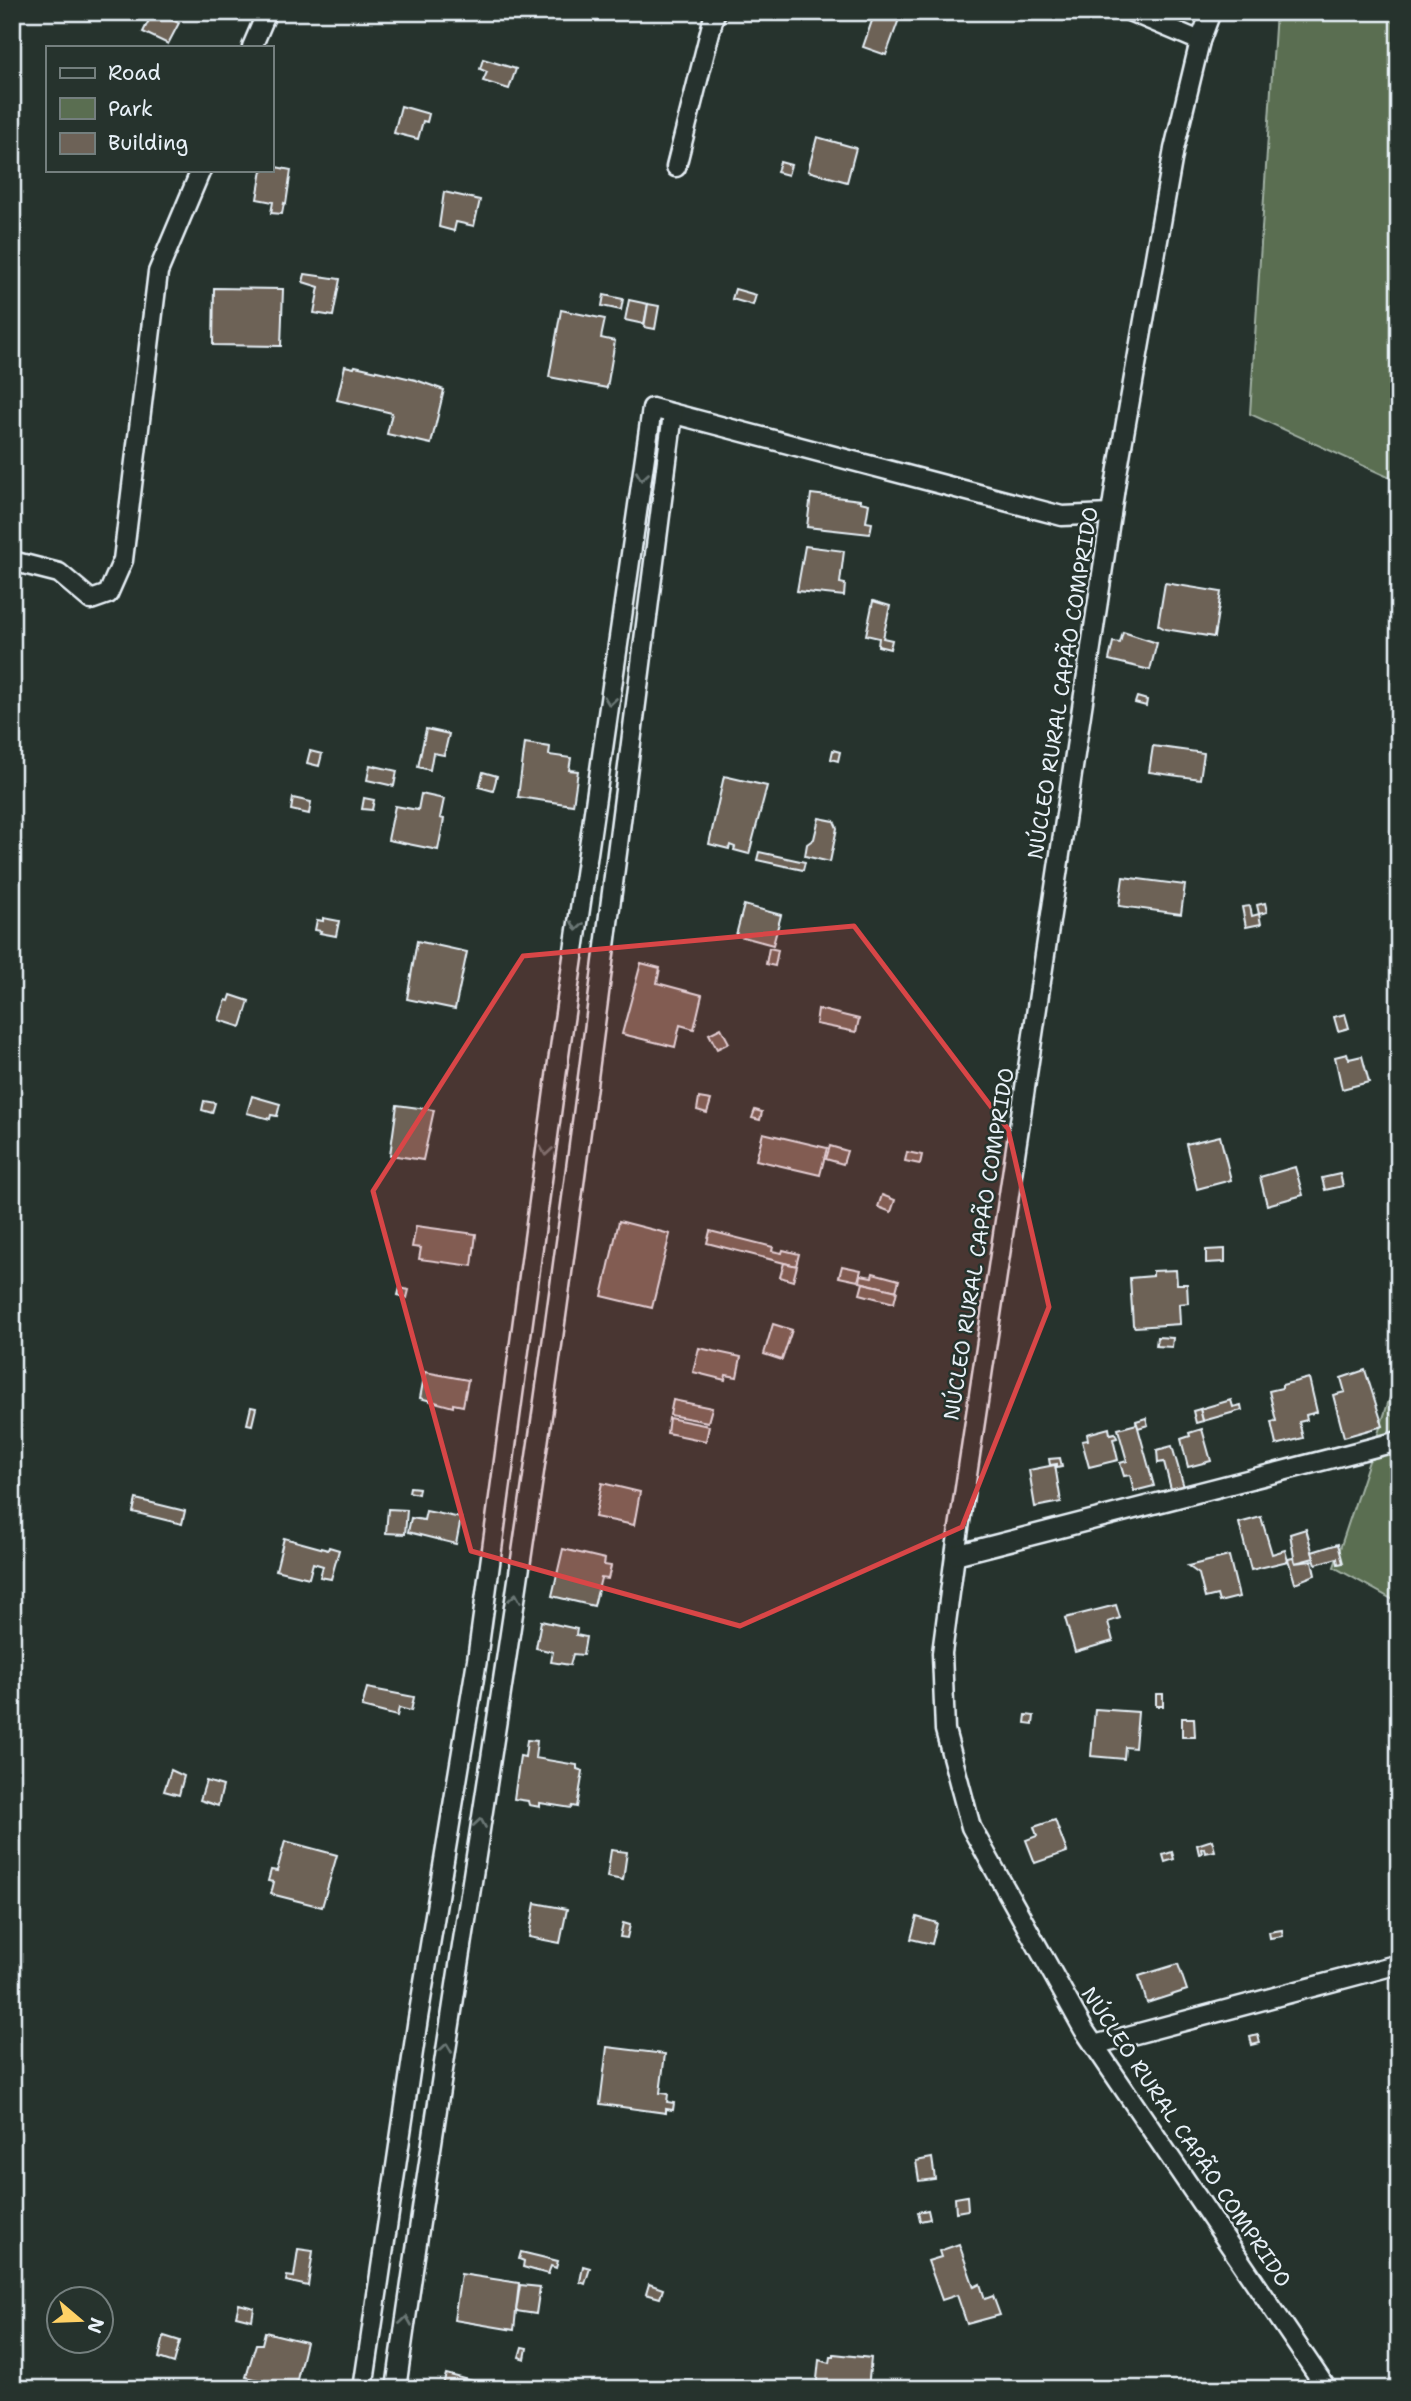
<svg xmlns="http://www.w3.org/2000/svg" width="1411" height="2401" font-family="'Shantell Sans',sans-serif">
	<rect width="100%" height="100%" fill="#26332d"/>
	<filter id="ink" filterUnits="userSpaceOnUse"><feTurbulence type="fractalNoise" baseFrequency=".0143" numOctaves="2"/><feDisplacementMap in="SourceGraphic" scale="14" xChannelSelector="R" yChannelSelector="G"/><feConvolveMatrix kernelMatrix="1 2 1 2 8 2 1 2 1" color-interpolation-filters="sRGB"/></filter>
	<g filter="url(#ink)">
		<g fill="#5a6e51" stroke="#a1b0a4" stroke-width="2">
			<path d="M1276 12H1399V482L1250 414Z"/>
			<path d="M1399 1370V1603L1334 1567Z"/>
		</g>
		<g fill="#6d6257" stroke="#e8f1f8" stroke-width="2">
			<path d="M153 12 179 23 168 44 143 32Z"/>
			<path d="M875 12 899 19 886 55 863 47Z"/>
			<path d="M483 59 516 69 509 89 483 81 487 72 480 69Z"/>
			<path d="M401 106 429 114 427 122 423 121 418 139 394 133Z"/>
			<path d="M817 137 856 148 847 182 808 171Z"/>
			<path d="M780 162 791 165 788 175 777 172Z"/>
			<path d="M271 166 291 170 286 204 284 203 282 214 271 213 273 202 257 199 262 170H271Z"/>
			<path d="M444 192 480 200 474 226 456 222 454 231 439 227Z"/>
			<path d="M305 274 340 279 333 316 314 313 319 287 303 282Z"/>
			<path d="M214 288 283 289 281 346 213 345Z"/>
			<path d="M735 289 756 295 753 305 732 299Z"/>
			<path d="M604 295 623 299 621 310 602 306Z"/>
			<path d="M629 300 648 304 644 324 625 320Z"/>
			<path d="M648 304 659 306 655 329 644 327Z"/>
			<path d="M561 310 605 319 601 338 615 341 607 388 549 377Z"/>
			<path d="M345 366 354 368 355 366 416 380 444 390 431 444 387 434 392 413 337 400Z"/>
			<path d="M811 494 860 500V502L869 504 866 522 872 523 870 534 807 527Z"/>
			<path d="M805 546 844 551 840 583 845 584 844 596 797 591Z"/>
			<path d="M1165 583 1221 592 1214 637 1165 629 1158 625Z"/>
			<path d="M873 601 890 606 883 638 892 640 890 649 878 646 879 638 866 635Z"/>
			<path d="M1123 632 1157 643 1150 670 1109 660 1113 642 1120 643Z"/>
			<path d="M1137 697 1147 700 1146 706 1135 703Z"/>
			<path d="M426 729 449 734 444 755 433 753 430 770 418 767Z"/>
			<path d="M525 743 550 747 549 755 571 758 569 770 578 771 573 805 518 797Z"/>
			<path d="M1153 746 1204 753 1200 779 1149 772Z"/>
			<path d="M833 750 840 752 838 761 831 759Z"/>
			<path d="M310 751 322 754 319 766 307 763Z"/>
			<path d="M370 765 397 771 394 786 367 780Z"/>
			<path d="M483 772 497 776 493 791 479 787Z"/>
			<path d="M724 776 767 786 749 854 734 850 735 847 730 845 729 849 709 844Z"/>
			<path d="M421 794 444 799 440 818 444 819 438 850 388 840 395 806 418 810Z"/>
			<path d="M293 798 311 802 309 814 291 810Z"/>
			<path d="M364 798 374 800 372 810 362 809Z"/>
			<path d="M819 818 834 821 837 828 830 862 805 856 807 844 814 839Z"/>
			<path d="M759 852 805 862 803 870 757 860Z"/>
			<path d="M1123 877 1185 885 1181 914 1119 906Z"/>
			<path d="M1265 903 1267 912 1259 914 1257 905Z"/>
			<path d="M744 905 781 915 773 945 736 935Z"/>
			<path d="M1250 906 1252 916 1259 914 1261 924 1246 927 1242 907Z"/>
			<path d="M323 918 339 921 336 936 320 933 321 931 315 930 317 920 323 921Z"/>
			<path d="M417 941 467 952 455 1009 407 999Z"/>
			<path d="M769 948 778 950 775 966 766 964Z"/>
			<path d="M641 963 660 968 657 983 702 995 694 1029 680 1025 675 1047 622 1034Z"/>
			<path d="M231 995 249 1001 241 1027 219 1020 226 1000 229 1001Z"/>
			<path d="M818 1009 859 1019 856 1032 816 1024Z"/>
			<path d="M1345 1014 1349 1028 1338 1031 1334 1017Z"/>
			<path d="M721 1028 729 1043 717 1049 709 1034Z"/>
			<path d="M1347 1054 1349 1059 1362 1056 1369 1082 1342 1089 1335 1057Z"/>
			<path d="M252 1096 280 1104 277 1116 271 1115 270 1119 247 1113Z"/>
			<path d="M699 1098 711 1100 707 1113 697 1110Z"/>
			<path d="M204 1101 215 1103 212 1113 202 1110Z"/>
			<path d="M397 1105 434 1110 423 1160 390 1155Z"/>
			<path d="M755 1110 762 1112 760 1120 752 1118Z"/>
			<path d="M763 1133 827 1148 820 1175 756 1160Z"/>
			<path d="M1220 1136 1231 1180 1197 1189 1186 1144Z"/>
			<path d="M830 1146 847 1151 843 1164 826 1159Z"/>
			<path d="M907 1152 922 1155 920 1164 905 1161Z"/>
			<path d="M1295 1167 1303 1195 1267 1205 1260 1177Z"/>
			<path d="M1340 1174 1343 1186 1325 1190 1322 1178Z"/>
			<path d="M882 1195 895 1200 891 1212 878 1207Z"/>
			<path d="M619 1221 670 1234 652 1308 602 1296Z"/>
			<path d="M416 1226 476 1234 472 1266 419 1259 421 1248 412 1247Z"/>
			<path d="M710 1231 773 1247 772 1251 782 1253 783 1250 799 1254 796 1266 707 1243Z"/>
			<path d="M1225 1249V1262L1206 1263V1250Z"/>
			<path d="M784 1263 797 1266 793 1281 780 1277Z"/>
			<path d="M842 1266 861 1270 858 1281 839 1277Z"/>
			<path d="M1176 1270 1177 1284H1187L1188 1303 1179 1304 1180 1324 1135 1327 1133 1325 1130 1278 1153 1276V1271Z"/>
			<path d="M873 1273 899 1280 896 1291 860 1282 861 1275 872 1277Z"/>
			<path d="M863 1283 897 1291 894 1303 860 1294Z"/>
			<path d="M400 1288 409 1290 407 1298 398 1295Z"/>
			<path d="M773 1324 792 1330 782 1360 764 1354Z"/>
			<path d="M1157 1337 1173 1338 1172 1347 1156 1346Z"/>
			<path d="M699 1348 741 1357 737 1377 726 1375 725 1380 693 1372Z"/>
			<path d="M1365 1370 1383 1426 1344 1437 1333 1395 1345 1392 1341 1378Z"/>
			<path d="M425 1372 468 1380 463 1406 453 1404V1407L420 1398Z"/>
			<path d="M1399 1373V1394L1393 1374Z"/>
			<path d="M1309 1378 1317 1412 1306 1415 1307 1420 1299 1422 1303 1438 1276 1445 1271 1422 1276 1421 1269 1391 1282 1388V1385Z"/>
			<path d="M673 1400 712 1408 708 1422 670 1415Z"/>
			<path d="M1231 1400 1233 1407 1241 1405 1242 1410 1203 1421 1200 1409Z"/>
			<path d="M251 1407 256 1408 252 1425 247 1424Z"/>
			<path d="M1200 1409 1203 1421 1196 1423 1193 1411Z"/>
			<path d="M669 1418 709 1426 706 1441 667 1433Z"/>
			<path d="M1146 1418 1148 1425 1138 1428 1136 1421Z"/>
			<path d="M1137 1424 1154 1486 1134 1491 1130 1475 1124 1476 1120 1463 1127 1461 1118 1429Z"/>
			<path d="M1109 1428 1110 1434 1115 1433 1117 1438 1113 1439 1118 1460 1089 1467 1082 1441 1088 1440 1087 1434Z"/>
			<path d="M1202 1429 1211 1461 1188 1467 1181 1439 1190 1436 1189 1433Z"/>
			<path d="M1172 1446 1184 1487 1171 1489 1164 1462 1158 1463 1157 1450Z"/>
			<path d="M1060 1458 1062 1467 1057 1468V1464L1050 1465 1049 1459Z"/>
			<path d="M1055 1465 1061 1502 1035 1507 1029 1470Z"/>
			<path d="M602 1483 640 1492 634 1525 595 1517Z"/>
			<path d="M410 1487 419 1488 418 1494 409 1492Z"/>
			<path d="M136 1499 185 1511 182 1524 133 1512Z"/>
			<path d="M388 1509 407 1510 405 1534 386 1533Z"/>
			<path d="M426 1511 461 1518 456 1544 408 1532 411 1518 424 1520Z"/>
			<path d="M1261 1517 1272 1554 1285 1550 1288 1561 1251 1570 1239 1523Z"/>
			<path d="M1306 1529 1314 1558 1295 1563 1290 1534Z"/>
			<path d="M284 1538 328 1550 329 1547 339 1550 331 1579 320 1577 323 1566 313 1563 309 1578 276 1570Z"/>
			<path d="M1338 1544 1343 1563 1338 1564 1337 1558 1316 1564 1312 1552Z"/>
			<path d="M563 1549 605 1559 604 1565 611 1566 608 1579 601 1578 594 1606 552 1596Z"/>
			<path d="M1229 1556 1239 1597 1219 1602 1217 1595 1205 1598 1199 1574 1188 1566Z"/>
			<path d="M1293 1558 1295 1563 1312 1561 1315 1575 1295 1583 1288 1559Z"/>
			<path d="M1116 1605 1120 1618 1108 1622 1113 1641 1075 1652 1065 1618Z"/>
			<path d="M541 1621 577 1629 576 1635 586 1637 583 1655 573 1654 570 1665 551 1662 553 1652 536 1648Z"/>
			<path d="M367 1688 414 1697 411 1711 399 1708 397 1716 362 1707Z"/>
			<rect x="1156" y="1694" width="7" height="12"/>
			<path d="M1095 1709 1138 1712 1135 1748 1125 1747 1124 1759 1091 1756Z"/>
			<path d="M1026 1715 1034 1716 1033 1724 1025 1723Z"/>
			<path d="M1182 1718H1194L1195 1737H1182Z"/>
			<path d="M527 1740 537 1741 535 1758 577 1765V1769L583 1771 577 1807 572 1806 571 1808 540 1803V1807L529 1805 528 1801 514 1799 520 1756 525 1757Z"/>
			<path d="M171 1770 184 1776 179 1795 164 1791Z"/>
			<path d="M206 1781 223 1786 218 1806 200 1800Z"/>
			<path d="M1055 1820 1067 1852 1035 1863 1026 1840 1037 1836 1034 1827Z"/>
			<path d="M1212 1840 1215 1851 1205 1853 1204 1848 1201 1849 1202 1853 1199 1854 1197 1845Z"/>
			<path d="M285 1841 337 1855 322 1907 271 1894 274 1882 268 1881 271 1870 277 1871Z"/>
			<path d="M611 1850 627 1852 623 1880 607 1877Z"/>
			<path d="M1172 1852 1174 1859 1165 1862 1163 1855Z"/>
			<path d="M535 1903 567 1909 560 1943 529 1937Z"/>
			<path d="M917 1917 937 1923 932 1944 911 1939Z"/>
			<path d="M623 1923 630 1925 627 1938 620 1937Z"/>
			<path d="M1282 1930 1283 1936 1270 1938 1269 1932Z"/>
			<path d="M1178 1964 1187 1990 1147 2003 1139 1976Z"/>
			<path d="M1258 2035 1260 2043 1252 2045 1250 2037Z"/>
			<path d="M607 2047 665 2054 660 2093 668 2094 667 2102 674 2103 673 2110 666 2109V2113L600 2104Z"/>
			<path d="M932 2158 935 2179 919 2181 916 2161Z"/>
			<path d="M967 2196 968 2210 956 2212 955 2198Z"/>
			<path d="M928 2210 930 2219 920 2221 918 2212Z"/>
			<path d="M959 2244 974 2287 980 2284 985 2299 993 2296 1000 2315 967 2324 957 2295 942 2300 928 2261 941 2257 939 2251Z"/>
			<path d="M298 2249 313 2251 308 2286 286 2281 287 2276 294 2277Z"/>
			<path d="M521 2252 558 2261 556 2268 551 2266 548 2274 523 2267 524 2261 519 2259Z"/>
			<path d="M583 2266 590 2268 585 2284 580 2282Z"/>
			<path d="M461 2274 519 2283 514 2330 454 2320Z"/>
			<path d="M649 2284 663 2289 660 2298 646 2294Z"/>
			<path d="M520 2285 540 2287 536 2314 516 2311Z"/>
			<path d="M239 2304 254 2308 252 2320 236 2316Z"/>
			<path d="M265 2332 306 2342 295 2388 246 2377 256 2344H262Z"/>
			<path d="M164 2336 180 2341 174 2363 159 2358Z"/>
			<path d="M522 2347 527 2348 525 2359 519 2357Z"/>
			<path d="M834 2354 871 2358 868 2389H816L819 2360 830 2363 831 2357H834Z"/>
			<path d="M446 2374 503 2389H442Z"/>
			<path d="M516 2381 548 2389H514Z"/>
		</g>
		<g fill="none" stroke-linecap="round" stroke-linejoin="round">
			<g stroke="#e8f1f8" stroke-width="23">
				<g id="minor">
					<path d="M1131 12 1200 41"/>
					<path d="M1211 12 1200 41 1174 149 1117 474 955 1555 942 1653 945 1730 971 1827 1084 2030 1327 2389"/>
					<path d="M252 47 267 12"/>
					<path d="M676 167 715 12"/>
					<path d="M12 561 59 573 91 600 108 594 123 560 158 272 201 170"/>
					<path d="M955 1555 1399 1441"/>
					<path d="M1094 2045 1399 1964"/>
					<path d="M363 2389 418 2018 477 1660 558 1062 652 408 1062 516 1111 514"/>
					<path d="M396 2389C435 2107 482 1827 523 1546 579 1170 624 792 673 414"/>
				</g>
			</g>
			<use href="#minor" stroke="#26332d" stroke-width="18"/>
		</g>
		<defs><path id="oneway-chevron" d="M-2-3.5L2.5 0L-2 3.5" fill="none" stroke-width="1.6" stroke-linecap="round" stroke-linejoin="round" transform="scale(1.75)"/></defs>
		<g stroke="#6a7674">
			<use href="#oneway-chevron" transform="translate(642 476) rotate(98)"/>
			<use href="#oneway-chevron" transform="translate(610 701) rotate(98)"/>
			<use href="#oneway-chevron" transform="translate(577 926) rotate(98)"/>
			<use href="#oneway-chevron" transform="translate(546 1151) rotate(98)"/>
			<use href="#oneway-chevron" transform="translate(515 1598) rotate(-81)"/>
			<use href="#oneway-chevron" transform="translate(480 1823) rotate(-81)"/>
			<use href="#oneway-chevron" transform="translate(446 2048) rotate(-82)"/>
			<use href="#oneway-chevron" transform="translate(406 2321) rotate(-82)"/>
		</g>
	</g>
	<path fill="#d94647" fill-opacity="0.2" stroke="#d94647" stroke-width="5" stroke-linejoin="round" d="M854 926 1008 1129 1049 1307 962 1527 740 1626 471 1551 373 1191 523 956Z"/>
	<g text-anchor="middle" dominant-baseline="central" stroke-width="5" stroke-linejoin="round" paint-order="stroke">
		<g font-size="21" fill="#e8f1f8" stroke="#26332d">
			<text transform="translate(1063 683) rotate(-81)">NÚCLEO RURAL CAPÃO COMPRIDO</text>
			<text transform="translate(979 1244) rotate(-81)">NÚCLEO RURAL CAPÃO COMPRIDO</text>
			<text transform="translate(1186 2137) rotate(56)">NÚCLEO RURAL CAPÃO COMPRIDO</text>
		</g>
	</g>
	<rect width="1411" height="2401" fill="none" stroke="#26332d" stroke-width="42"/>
	<rect x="21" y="21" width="1369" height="2359" fill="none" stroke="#e8f1f8" stroke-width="2.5" filter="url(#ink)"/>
	<rect x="46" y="46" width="228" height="126" fill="#26332d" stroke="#747f7e" stroke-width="2"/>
	<rect x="60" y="68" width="35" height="10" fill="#26332d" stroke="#747f7e" stroke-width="2"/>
	<text x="108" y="80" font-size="21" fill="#e8f1f8">Road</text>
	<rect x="60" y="98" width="35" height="21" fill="#5a6e51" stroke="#747f7e" stroke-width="2"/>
	<text x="108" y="116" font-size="21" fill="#e8f1f8">Park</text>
	<rect x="60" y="133" width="35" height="21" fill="#6d6257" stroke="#747f7e" stroke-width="2"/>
	<text x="108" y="150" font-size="21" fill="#e8f1f8">Building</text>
	<g transform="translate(80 2320) rotate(109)"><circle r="33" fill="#26332d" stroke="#747f7e" stroke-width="2"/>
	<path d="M0-5L12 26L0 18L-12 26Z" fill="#ffd166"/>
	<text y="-10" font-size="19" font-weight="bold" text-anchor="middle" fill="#e8f1f8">N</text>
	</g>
</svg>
